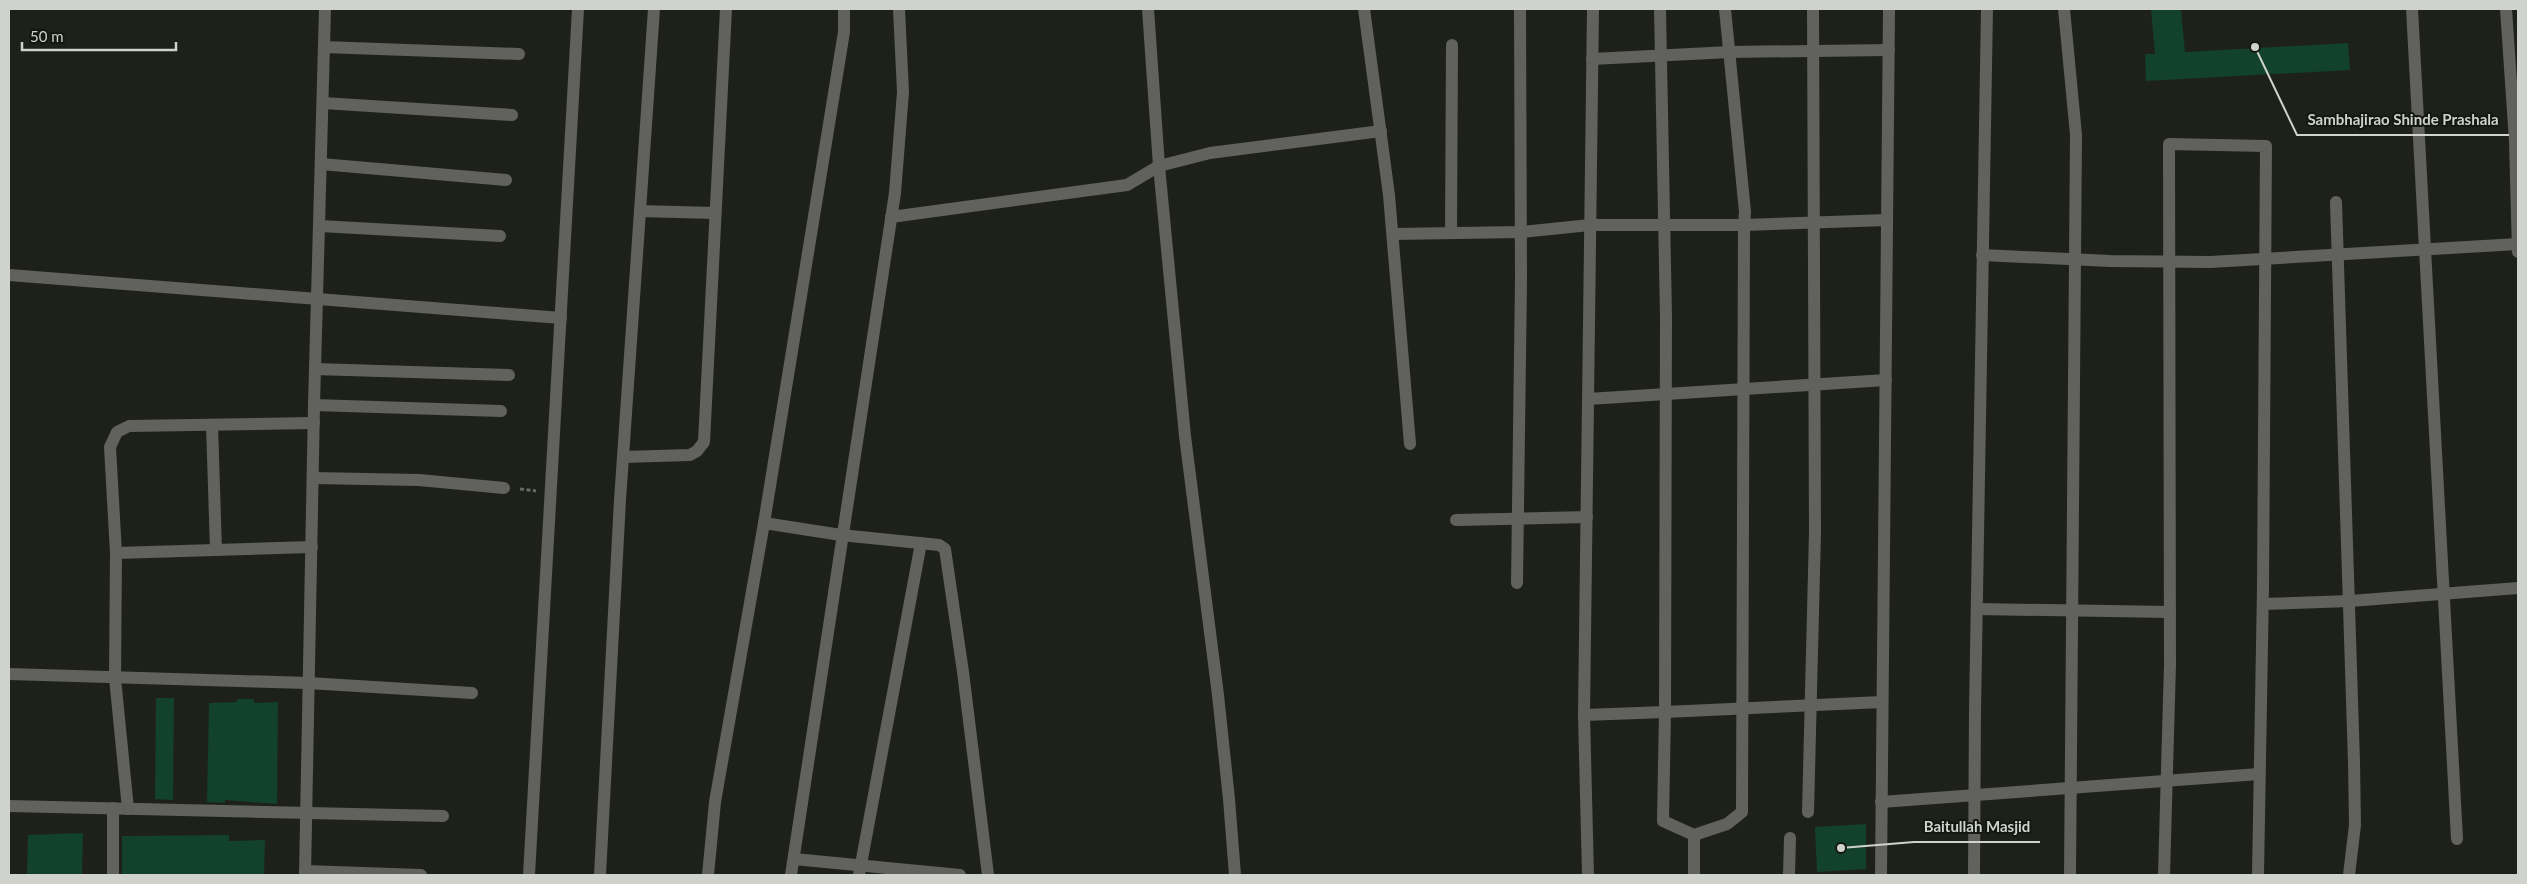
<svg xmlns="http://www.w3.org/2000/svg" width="2527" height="884" font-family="Lato,sans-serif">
	<rect width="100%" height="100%" fill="#1e211a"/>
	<g fill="#12412c">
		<path d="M2151 9H2181L2185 52 2348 43 2350 70 2146 81 2145 54H2155Z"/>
		<path d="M156 698H174L173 800 155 799Z"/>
		<path d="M237 699H254V703L278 702 277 804 225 800V803L207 802 209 703 237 702Z"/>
		<path d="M1866 824V869L1817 872 1815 827Z"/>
		<path d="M83 833 82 875H27L28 835Z"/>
		<path d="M229 835V841L265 840 264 875H122V836Z"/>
	</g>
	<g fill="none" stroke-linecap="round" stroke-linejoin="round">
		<path stroke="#676a64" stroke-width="3" stroke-dasharray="4 2.5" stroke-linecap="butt" d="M520 489 536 491"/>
		<g stroke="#61615d" stroke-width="12">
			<path d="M1148 9 1159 166 1185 436 1218 695 1229 799 1235 875"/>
			<path d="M1364 9 1389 195 1410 444"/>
			<path d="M1593 9 1584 715 1665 712 1666 317 1660 9"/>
			<path d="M1725 9 1745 212 1744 225C1744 421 1742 616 1742 812L1727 824 1694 835 1663 821 1665 712C1737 709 1809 705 1882 702"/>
			<path d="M2064 9 2076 135 2070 875"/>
			<path d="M2412 9 2457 839"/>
			<path d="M2506 9 2515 141 2518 252"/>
			<path d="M324 47 519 54"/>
			<path d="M1592 59 1730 52 1889 50"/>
			<path d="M323 103 512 115"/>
			<path d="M321 164 506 180"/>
			<path d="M2336 202 2354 762 2355 825 2349 875"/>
			<path d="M640 211 715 213"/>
			<path d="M891 217 1127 185 1159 166 1210 153 1381 131"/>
			<path d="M320 226 500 236"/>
			<path d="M1451 233 1452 45"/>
			<path d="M1393 234 1521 232 1590 225H1744L1887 220"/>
			<path d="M1982 255 2110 261 2210 262 2518 244"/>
			<path d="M9 275 561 318"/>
			<path d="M315 369 509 375"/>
			<path d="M1588 399 1886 380"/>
			<path d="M314 405 501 411"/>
			<path d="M212 425 216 550"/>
			<path d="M623 457 690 455 697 451 704 442 726 9"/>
			<path d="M313 478 419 480 504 488"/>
			<path d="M1456 520 1587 517"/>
			<path d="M764 523 841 535 939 545 945 549 963 672 988 875"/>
			<path d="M116 553 312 547"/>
			<path d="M1517 583 1521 279 1520 9"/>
			<path d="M2263 604 2350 601 2518 588"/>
			<path d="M1977 609 2170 612"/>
			<path d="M9 674 308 683 472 693"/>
			<path d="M1584 715 1588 875"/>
			<path d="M1881 802 2259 774"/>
			<path d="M9 806 443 816"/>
			<path d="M128 809 115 678 116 553 110 447 117 432 129 426 314 423"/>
			<path d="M1808 812 1815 532 1813 9"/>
			<path d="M794 859 960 875"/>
			<path d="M305 871 421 875"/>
			<path d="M113 875V808"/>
			<path d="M305 875 314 405 325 9"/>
			<path d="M529 875 578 9"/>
			<path d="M600 875 620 500 654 9"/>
			<path d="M708 875 715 802 764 523 844 32V9"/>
			<path d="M791 875 895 193 903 92 899 9"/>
			<path d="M859 875 921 543"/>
			<path d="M1694 875V835"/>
			<path d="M1789 875 1790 838"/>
			<path d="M1881 875 1889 9"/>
			<path d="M1974 875 1975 711 1987 9"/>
			<path d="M2164 875 2170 664 2169 144 2266 146 2263 587 2258 875"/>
		</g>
	</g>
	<path fill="none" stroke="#cfd2cd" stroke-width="2" d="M2255 47L2297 135H2509M1841 848L1914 842H2040"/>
	<g fill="#cfd2cd" stroke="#141811" stroke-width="2">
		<circle cx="2255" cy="47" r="5"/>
		<circle cx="1841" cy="848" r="5"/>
	</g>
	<g font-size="15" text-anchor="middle" font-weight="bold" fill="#cfd2cd" stroke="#141811" stroke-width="4" stroke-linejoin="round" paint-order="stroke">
		<text x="2403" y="125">Sambhajirao Shinde Prashala</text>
		<text x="1977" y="832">Baitullah Masjid</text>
	</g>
	<rect width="2527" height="884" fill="none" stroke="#cfd2cd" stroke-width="20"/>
	<path d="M22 42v8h154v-8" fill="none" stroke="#cfd2cd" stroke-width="2.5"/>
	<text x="30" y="42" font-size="15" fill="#cfd2cd" stroke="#141811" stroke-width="4" paint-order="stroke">50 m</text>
</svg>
